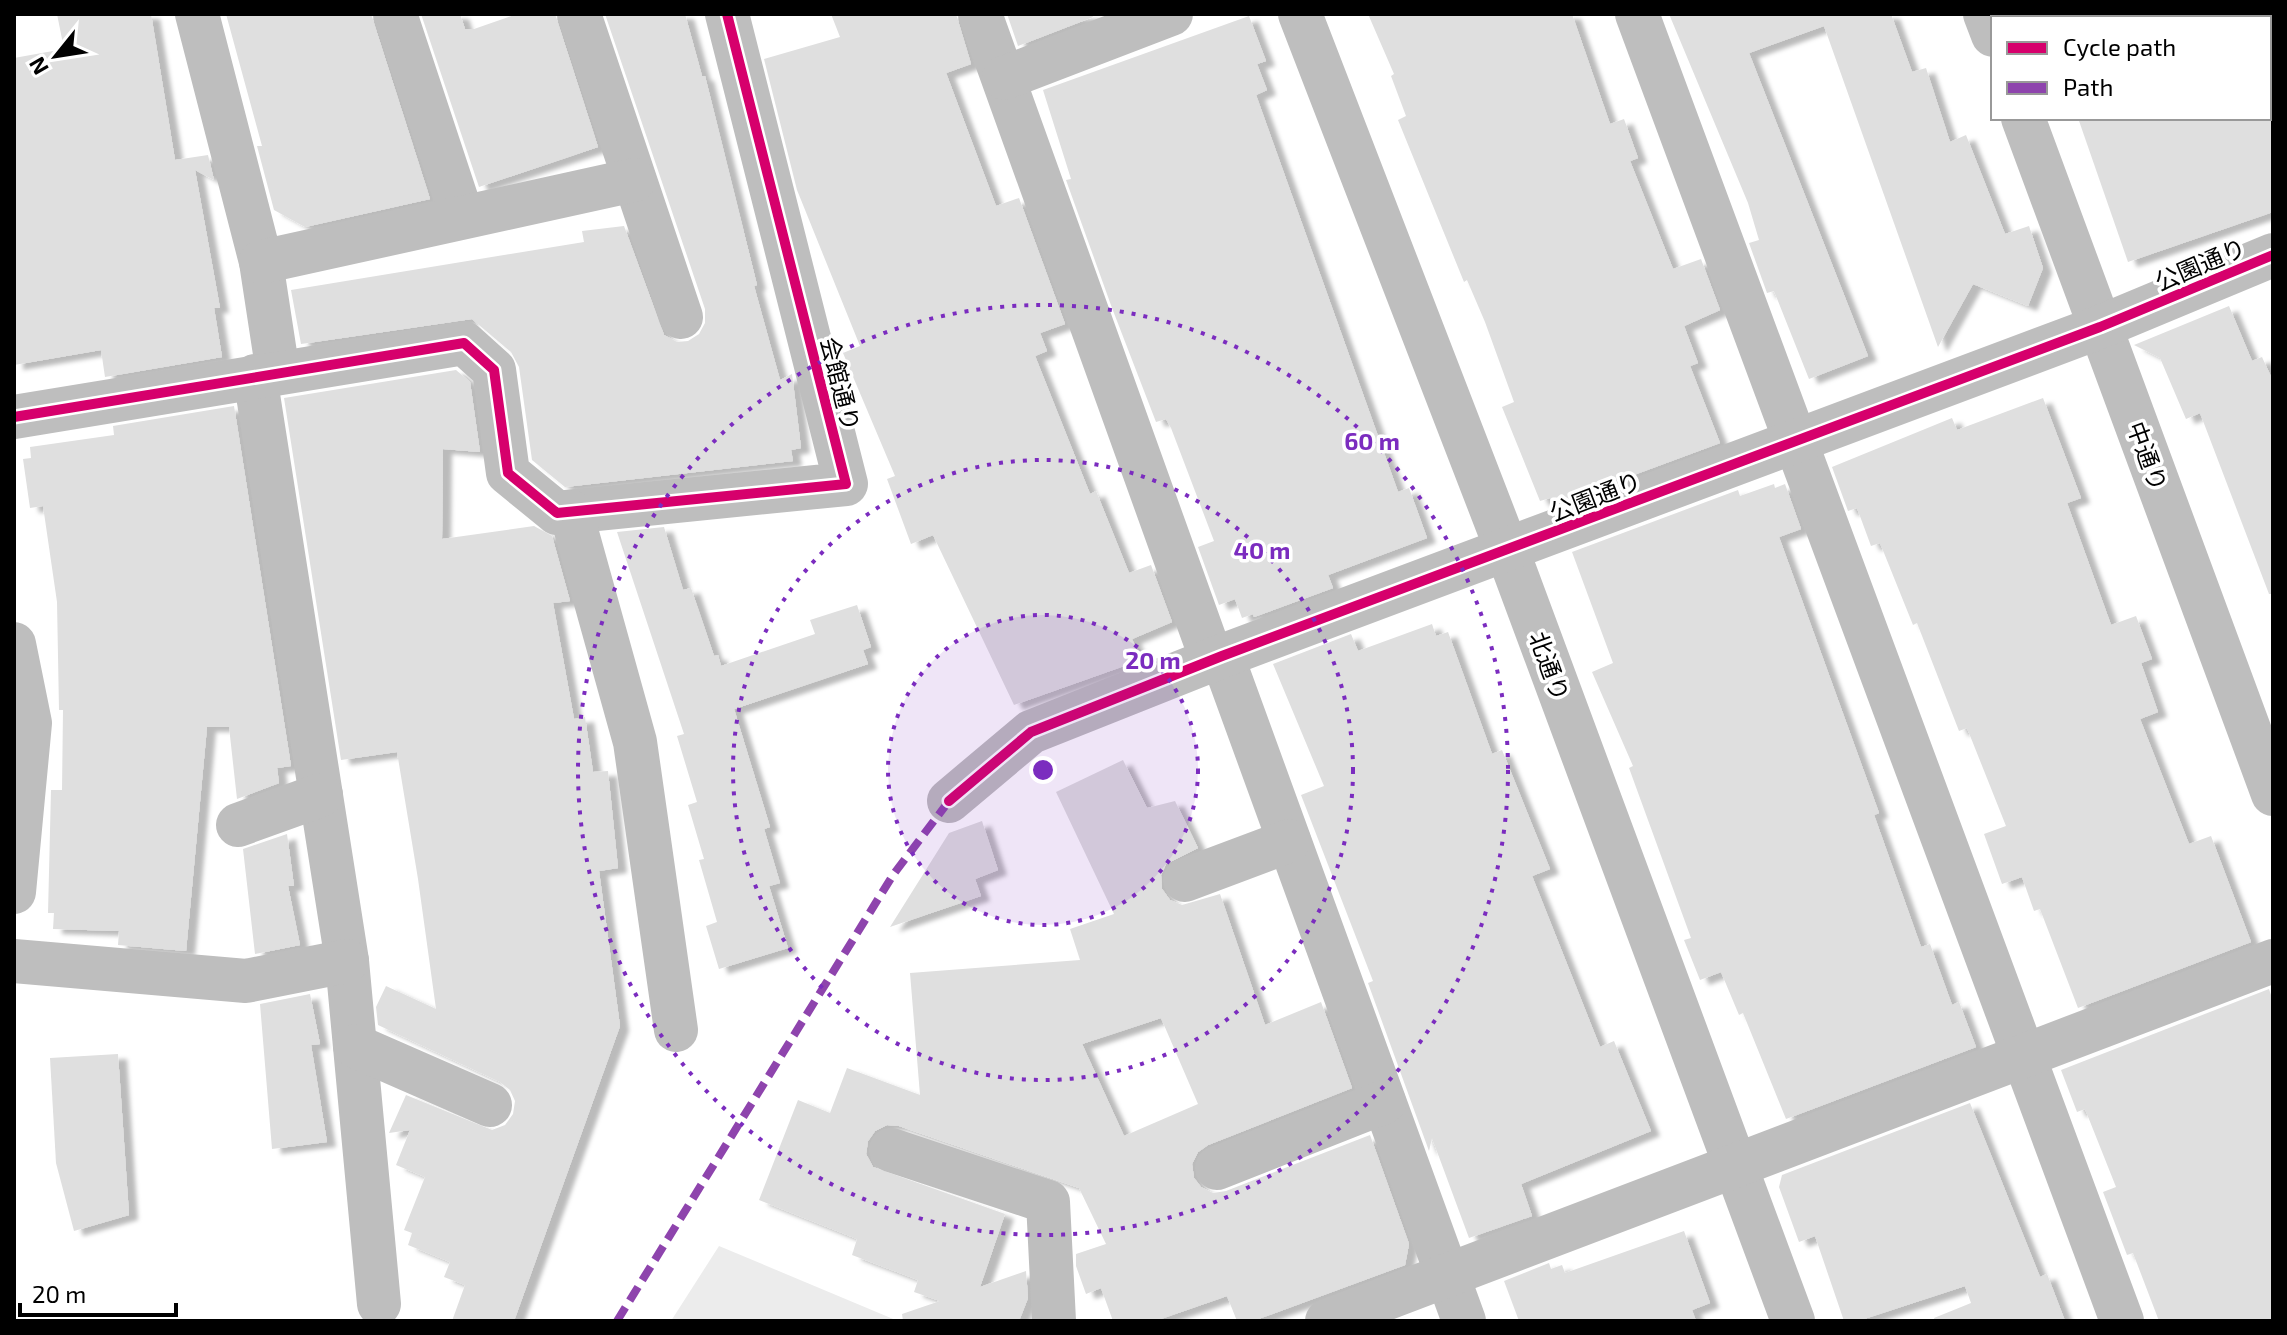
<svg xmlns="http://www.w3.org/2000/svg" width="2287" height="1335" font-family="'Exo 2','Noto Sans JP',sans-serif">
	<defs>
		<filter id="shadow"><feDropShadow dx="9" dy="5" stdDeviation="2" flood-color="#0004"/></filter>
	</defs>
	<rect width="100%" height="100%" fill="#fff"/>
	<path fill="#ececec" d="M719 1246 898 1321H671Z"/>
	<g fill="#dfdfdf" fill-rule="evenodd" filter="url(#shadow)">
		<path d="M57 14H151L175 160 208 155 214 180 195 170 220 308H214L222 357 105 377 101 350 14 365V58L64 49Z"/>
		<path d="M226 14H371L430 199 305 227 274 210 257 146H262Z"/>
		<path d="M421 14H460L465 29H474L517 14H555L598 147 479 187Z"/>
		<path d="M605 14H685L702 76H705L757 285 754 286 780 380 792 374 801 448 791 450 793 461 565 487 532 460 519 367 511 352 472 319 301 344 291 290 584 242 582 231 624 226 664 335 677 342 688 341 699 334 705 323V309Z"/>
		<path d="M831 14H956L971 64 946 73 996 206 1019 198 1065 324 1040 333 1047 351 1035 356 1090 494 1096 491 1129 573 1151 565 1172 622 1132 639 1141 660 1014 705 933 535 911 544 887 479 895 476 843 353 860 346 797 190 764 59 840 37Z"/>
		<path d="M1007 14H1092L1093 17 1018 46Z"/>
		<path d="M1368 14H1572L1610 124 1624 119 1638 158 1630 161 1673 269 1701 259 1720 310 1684 326 1698 363 1690 366 1720 443 1553 505 1550 498 1540 501 1502 407 1514 402 1485 322 1467 280 1464 282 1398 120 1406 116 1391 76 1394 74Z"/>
		<path d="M1669 14H1891L1912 72 1926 68 1950 142 1966 135 2005 234 2029 226 2043 268 2028 306 1973 284 1938 347 1824 26 1749 53 1868 356 1809 379 1774 291 1767 293 1749 243 1759 240 1748 203Z"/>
		<path d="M1249 16 1266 61 1257 64 1267 90 1256 95 1398 492 1409 488 1427 538 1328 575 1333 588 1254 617 1253 614 1242 618 1235 599 1219 605 1198 547 1214 541 1171 428 1166 419 1156 422 1112 308 1066 180 1071 179 1043 90Z"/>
		<path d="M2078 118H2273V212L2128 262Z"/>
		<path d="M2229 306 2252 361 2262 357 2273 381V594H2269L2200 413 2186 419 2160 358 2134 345Z"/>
		<path d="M456 370 470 382 480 452 443 449 442 539 534 526 552 536 570 601 553 603 574 719 585 717 593 772 608 771 618 868 599 871 620 1026 514 1321H452L465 1285 444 1277 450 1262 408 1245 412 1233 404 1230 425 1177 396 1165 410 1130 389 1133 406 1095 492 1130 505 1125 513 1114 515 1101 510 1090 500 1082 378 1025 376 1007 386 986 436 1009 418 879 397 752 341 760 284 398Z"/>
		<path d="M2043 398 2081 498 2067 503 2111 625 2136 616 2152 659 2141 663 2158 712 2140 719 2189 844 2211 836 2251 942 2078 1008 2040 909 2034 911 2022 877 2002 884 1984 834 2006 826 1967 728 1959 731 1917 623 1913 625 1880 543 1871 546 1857 508 1848 511 1832 467 1952 418 1957 430Z"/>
		<path d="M234 406 291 766 277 768 279 783 237 799 229 727H207L186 951 118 945 119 931 53 929 54 913H48L51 790H62L63 710H59L57 602 43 506 30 508 23 459 31 458 30 447 114 435 113 426Z"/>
		<path d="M1774 484 1775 488 1785 484 1801 529 1779 537 1879 813 1874 815 1921 947 1930 944 1952 1005 1959 1002 1976 1047 1786 1119 1743 1013 1739 1015 1721 972 1700 980 1684 940 1691 938 1629 768 1633 766 1592 672 1613 663 1572 552 1738 490 1740 496Z"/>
		<path d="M664 527 683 590 691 588 714 656 718 655 721 666 815 634 810 620 857 605 871 647 863 650 868 664 734 709 770 827 764 829 780 883 769 886 788 948 719 969 706 926 717 922 699 860 704 859 688 805 697 802 677 736 684 734 617 532Z"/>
		<path d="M1432 624 1436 636 1448 632 1492 754 1502 750 1550 869 1532 876 1600 1047 1614 1041 1651 1131 1521 1184 1532 1216 1469 1238 1432 1138 1429 1151 1368 983 1373 981 1301 795 1324 786 1273 664 1351 634 1358 651Z"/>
		<path d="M1123 760 1147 808 1175 801 1198 848 1166 864 1161 875 1162 889 1170 900 1182 905 1220 894 1265 1025 1321 1002 1352 1088 1208 1145 1198 1152 1192 1164 1194 1178 1201 1187 1213 1193 1226 1191 1370 1135 1409 1244 1405 1265 1253 1321H1237L1227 1296 1155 1321H1113L1101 1288 1086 1294 1076 1266V1254L1106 1244 1079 1188 899 1126 887 1125 875 1131 868 1141 866 1154 873 1167 1005 1214 980 1287 1026 1271 1028 1298 1019 1321H903L902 1314 940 1301 914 1292 918 1280 852 1255 857 1239 759 1200 798 1100 830 1113 847 1068 920 1095 910 973 1080 960 1070 929 1114 914 1056 792ZM1161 1018 1198 1104 1124 1136 1082 1044Z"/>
		<path d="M982 821 998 870 975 879 981 896 890 927 949 833Z"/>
		<path d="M287 834 294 886H288L300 945 255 954 243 849Z"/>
		<path d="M2269 989 2273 1001V1321H2159L2133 1253 2127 1255 2103 1192 2116 1187 2085 1109 2077 1112 2061 1070Z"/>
		<path d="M310 994 320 1044 311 1045 327 1142 272 1149 260 1004Z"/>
		<path d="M118 1054 129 1215 74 1231 56 1163 50 1058Z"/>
		<path d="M1970 1103 2040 1277 2047 1274 2065 1321H1935L1934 1318 1971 1303 1965 1286 1858 1321H1844L1815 1236 1799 1242 1779 1187 1782 1175Z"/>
		<path d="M1684 1231 1710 1303 1692 1310 1696 1321H1519L1504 1281 1549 1263 1551 1269 1562 1265 1565 1273Z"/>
	</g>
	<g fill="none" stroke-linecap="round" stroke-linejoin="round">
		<g stroke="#bebebe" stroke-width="44">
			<path d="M197 14 261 262 278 373"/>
			<path d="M395 14 462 216"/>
			<path d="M579 14 681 317"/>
			<path d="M980 14 1212 660"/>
			<path d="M1300 14 1507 550 1793 1321"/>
			<path d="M1637 14 2122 1321"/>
			<path d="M1985 14 1993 35"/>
			<path d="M1004 78 1171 14"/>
			<path d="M2023 118 2273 794"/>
			<path d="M261 262 634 180"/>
			<path d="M255 376 347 961 379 1304"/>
			<path d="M14 417 464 343 494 370 508 473 557 513 846 484 727 14"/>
			<path d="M571 512 635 742 676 1030"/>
			<path d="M14 644 30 723 14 892"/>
			<path d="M1222 656 1464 1321"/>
			<path d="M949 801 1031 732 1222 656 2100 327 2273 255"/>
			<path d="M238 825 321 795"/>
			<path d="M1185 880 1289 841"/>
			<path d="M14 961 246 981 347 961"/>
			<path d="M355 1046 490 1105"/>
			<path d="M891 1150 1048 1202 1054 1321"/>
			<path d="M1217 1168 1384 1102"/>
			<path d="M1327 1321 2273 961"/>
		</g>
		<path stroke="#8e44ad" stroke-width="8" stroke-dasharray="16 8" stroke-linecap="butt" d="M617 1321 893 875 949 801"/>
		<g stroke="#fff" stroke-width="15">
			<g id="cycleway">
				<path d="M14 417 464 343 494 370 508 473 557 513 846 484 727 14"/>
				<path d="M949 801 1031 732 1222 656 2100 327 2273 255"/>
			</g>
		</g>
		<use href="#cycleway" stroke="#d6006c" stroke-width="10"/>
	</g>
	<circle cx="1043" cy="770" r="155" fill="#7b2cbf" fill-opacity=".12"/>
	<g fill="none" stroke="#7b2cbf" stroke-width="4" stroke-dasharray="4 8">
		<circle cx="1043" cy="770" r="155"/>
		<circle cx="1043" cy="770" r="310"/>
		<circle cx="1043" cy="770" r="465"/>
	</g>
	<g text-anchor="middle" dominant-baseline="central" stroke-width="7" stroke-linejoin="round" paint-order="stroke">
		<g font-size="24" fill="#000" stroke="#fff">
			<text transform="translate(2200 264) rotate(-23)">公園通り</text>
			<text transform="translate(841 384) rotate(76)">会館通り</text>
			<text transform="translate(2148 456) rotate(70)">中通り</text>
			<text transform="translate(1595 496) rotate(-21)">公園通り</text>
			<text transform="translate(1550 666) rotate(70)">北通り</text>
		</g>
	</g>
	<circle cx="1043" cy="770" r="12" fill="#7b2cbf" stroke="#fff" stroke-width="4"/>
	<g font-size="24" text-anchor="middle" font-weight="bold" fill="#7b2cbf" stroke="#fff" stroke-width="7" stroke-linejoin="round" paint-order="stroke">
		<text x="1372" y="450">60 m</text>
		<text x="1262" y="559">40 m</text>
		<text x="1153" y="669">20 m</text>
	</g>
	<rect width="2287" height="1335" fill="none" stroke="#000000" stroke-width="32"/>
	<rect x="1991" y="16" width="280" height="104" fill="#ffffff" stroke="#999999" stroke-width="2"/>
	<rect x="2007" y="42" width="40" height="12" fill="#d6006c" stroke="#999999" stroke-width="2"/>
	<text x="2063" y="56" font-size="24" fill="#000000">Cycle path</text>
	<rect x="2007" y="82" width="40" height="12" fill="#8e44ad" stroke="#999999" stroke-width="2"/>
	<text x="2063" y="96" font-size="24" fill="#000000">Path</text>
	<g transform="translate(56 56) rotate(240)" stroke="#ffffff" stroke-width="6" paint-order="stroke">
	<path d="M0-6L14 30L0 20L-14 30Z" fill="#000000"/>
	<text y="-12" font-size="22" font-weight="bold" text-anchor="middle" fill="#000000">N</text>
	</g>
	<path d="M20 1303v12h156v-12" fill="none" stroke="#000000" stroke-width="4"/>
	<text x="32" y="1303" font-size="24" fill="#000000" stroke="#ffffff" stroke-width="6" paint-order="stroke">20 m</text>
</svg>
